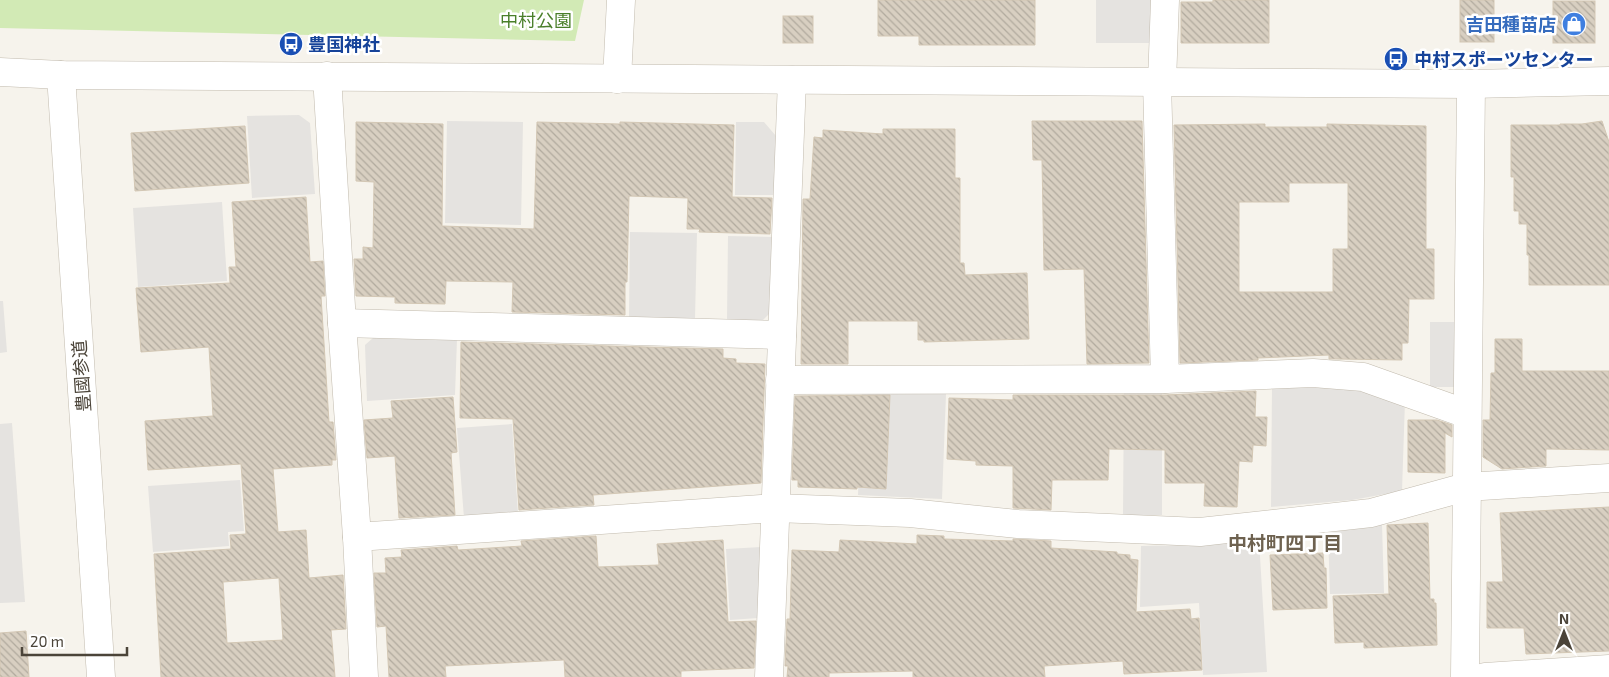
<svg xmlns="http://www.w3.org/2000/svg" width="1609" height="677" font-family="'Exo 2','Noto Sans JP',sans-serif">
	<defs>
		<pattern id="building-back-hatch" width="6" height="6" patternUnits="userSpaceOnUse" patternTransform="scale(1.25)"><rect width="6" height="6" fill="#d8cfc1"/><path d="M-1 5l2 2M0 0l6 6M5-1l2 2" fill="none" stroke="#b1aa9e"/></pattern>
	</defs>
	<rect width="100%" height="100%" fill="#f6f3ec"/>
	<path fill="#d2eab5" d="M0 0H584L575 41 0 28Z"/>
	<g fill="#e5e3e0">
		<rect x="1096" y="0" width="59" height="43"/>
		<path d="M299 115 310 123 315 194 252 198 247 116Z"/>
		<path d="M447 121 523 122 521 225 445 223Z"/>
		<path d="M736 122H764L776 136 775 195H735Z"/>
		<path d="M222 202 227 281 138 287 133 208Z"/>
		<path d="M630 232 697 233 695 319 629 318Z"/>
		<path d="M728 236 772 237 771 312 762 321 727 320Z"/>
		<path d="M0 301H3L7 352 0 353Z"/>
		<path d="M1430 322H1457L1456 387H1430Z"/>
		<path d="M373 338 457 339 455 395 367 401 365 345Z"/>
		<path d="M1124 386 1162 387V515H1123Z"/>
		<path d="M1272 386H1356L1405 400 1402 491 1352 500 1271 507Z"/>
		<path d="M862 391 946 394 942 499 858 495Z"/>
		<path d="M12 423 25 602 0 603V424Z"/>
		<path d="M512 424 518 514 464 518 457 428Z"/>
		<path d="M240 480 244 531 228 532 229 546 153 552 148 486Z"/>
		<path d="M1382 524 1384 593 1330 594 1328 533Z"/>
		<path d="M1259 540 1267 672 1203 675 1199 603 1140 607 1141 546 1193 545Z"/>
		<path d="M761 547 758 618 730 620 726 549Z"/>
	</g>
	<g fill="url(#building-back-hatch)" stroke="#d3c7b4" fill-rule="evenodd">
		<path d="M878 0H1035V45H919V36H878Z"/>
		<path d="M1213 0H1269V43H1181V2H1213Z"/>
		<rect x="1460" y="0" width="34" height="42"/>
		<rect x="1553" y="1" width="42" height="42"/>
		<rect x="783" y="16" width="30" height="27"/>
		<path d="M1032 121H1142L1149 363 1087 364 1084 269 1044 270 1042 160H1033Z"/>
		<path d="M1602 121 1609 142V285H1529V255H1527V224H1519V211H1514V177H1511V125H1560V124H1582Z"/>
		<path d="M356 122 443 124 442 226 534 229 537 122 620 124V122L734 125 732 197 772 198 770 234 699 232 700 229H687L688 198 629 196 627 282H625V315L512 312 513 282 446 281 445 304 395 303V297L356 296 354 259H363V247L373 248 374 182 356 181Z"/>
		<path d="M1265 124V127H1327V124L1426 126V249H1434V299H1409L1408 343H1402V360L1337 359H1329V355L1258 358V360L1180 363 1174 125ZM1289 183H1348V249H1333V292H1239V202H1289Z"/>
		<path d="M245 126 249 183 135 191 131 133Z"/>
		<path d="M883 129H955V178H960V263H964L965 275 1027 273 1029 339 924 342V340H918V321H848V364H801L803 199H810L814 137 823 138V130L883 134Z"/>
		<path d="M306 197 310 262 323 261 325 296H321L329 422H333L336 460H332V465L273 469 278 532 306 530 309 578 343 575 346 629 331 630 335 677H161L154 554 231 549 230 535 246 534 241 464 148 470 145 421 213 416 209 347 141 352 136 288 230 283 229 267H236L232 202ZM279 578 283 640 227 643 223 582Z"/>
		<path d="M1495 339H1522V371H1609V450L1546 449V466L1502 469 1483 457V420H1490L1491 373H1495Z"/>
		<path d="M461 342 723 349V358L736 359V363L765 364 761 483 593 495 594 505 519 510 513 419 460 418Z"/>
		<path d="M1256 391 1255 417H1267L1266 446 1253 445 1252 462 1239 461 1237 507 1204 506 1205 483H1165V450L1109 449 1108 480H1052L1051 510 1013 508V466L976 465V461L947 459 949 398 1013 400V395H1165Z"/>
		<path d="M890 395 886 489 857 487V489L798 487V480H792L795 396Z"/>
		<path d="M453 397 457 452 451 453 455 515 399 518 395 456 367 458 364 420 393 418 391 401Z"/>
		<path d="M1408 420H1437L1452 425V437L1445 433V473L1408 472Z"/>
		<path d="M1609 507V651L1526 654 1524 628H1487V582H1503L1500 513Z"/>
		<path d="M1428 523 1430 599H1434V603H1436L1437 645 1364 648V642L1335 643 1333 596 1389 594 1387 525Z"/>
		<path d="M917 535 944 536V539L1013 541V539L1051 541V548L1117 552V554L1130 555V559L1138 560 1136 612 1190 609 1191 619 1199 618 1202 670 1124 674 1123 661 1044 666 1045 677H913V671L829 673V677H787L788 666H785L787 619H790L792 550 839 552 840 540 917 544Z"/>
		<path d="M596 536 598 567 659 565 657 544 723 540 728 622 756 621 754 668 681 671V677H565L564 660 445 666 446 677H389L386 626 377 627 374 573H386L385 558 402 557 401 550 457 546 458 550 522 546 521 541Z"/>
		<path d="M1323 553 1324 568H1326L1327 608 1273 610 1270 555Z"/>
		<path d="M26 631 29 677H0V633Z"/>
	</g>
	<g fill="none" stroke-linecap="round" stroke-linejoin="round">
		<g stroke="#c2bbae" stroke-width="29">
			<g id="minor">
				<path d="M0 72 61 75 1471 84 1609 81"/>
				<path d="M61 75 101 677"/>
				<path d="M327 76 342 323 357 537 364 677"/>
				<path d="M617 79 621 0"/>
				<path d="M1157 82 1165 379"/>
				<path d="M1162 82 1165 0"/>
				<path d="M342 323 782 335"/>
				<path d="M780 380 1165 379 1313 373 1363 377 1467 414"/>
				<path d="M357 537 775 508 910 513 1018 524 1200 532 1371 513 1466 487 1609 478"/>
				<path d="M769 677 792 80"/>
				<path d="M1465 677 1471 84"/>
				<path d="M1485 677 1609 669"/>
			</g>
		</g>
		<use href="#minor" stroke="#fff" stroke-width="28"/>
	</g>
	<defs>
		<g id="shop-disc" transform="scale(1.25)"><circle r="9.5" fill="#3f7fe0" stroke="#fff"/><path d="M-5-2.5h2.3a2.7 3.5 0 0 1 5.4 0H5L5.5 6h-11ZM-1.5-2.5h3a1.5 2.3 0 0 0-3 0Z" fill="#fff"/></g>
		<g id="bus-disc" transform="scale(1.25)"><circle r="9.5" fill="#1a4fb4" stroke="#fff"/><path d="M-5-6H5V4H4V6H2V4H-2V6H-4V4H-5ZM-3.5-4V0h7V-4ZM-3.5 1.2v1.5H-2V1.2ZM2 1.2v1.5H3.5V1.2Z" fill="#fff"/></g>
	</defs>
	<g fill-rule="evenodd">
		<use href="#shop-disc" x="1574" y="24"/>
		<use href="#bus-disc" x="291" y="44"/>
		<use href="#bus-disc" x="1396" y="59"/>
	</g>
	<g text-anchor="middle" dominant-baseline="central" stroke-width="5" stroke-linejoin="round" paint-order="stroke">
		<g font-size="18" fill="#4a7f2a" stroke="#fff">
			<text x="536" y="20">中村公園</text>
		</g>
		<g font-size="18" font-weight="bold" fill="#366cbe" stroke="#fff" text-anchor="end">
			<text x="1556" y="24">吉田種苗店</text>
		</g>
		<g font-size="18" font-weight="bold" fill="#164399" stroke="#fff" text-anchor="start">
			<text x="308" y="44">豊国神社</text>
			<text x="1414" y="59">中村スポーツセンター</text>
		</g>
		<g font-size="18" fill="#4b4439" stroke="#fff">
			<text transform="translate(81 376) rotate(-94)">豊國参道</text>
		</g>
		<g font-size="19" font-weight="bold" fill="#6e6250" stroke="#fff">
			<text x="1285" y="542">中村町四丁目</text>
		</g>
	</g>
	<g transform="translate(1564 632)" stroke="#ffffff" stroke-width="4" paint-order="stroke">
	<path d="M0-4L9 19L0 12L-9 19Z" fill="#4b4439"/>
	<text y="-8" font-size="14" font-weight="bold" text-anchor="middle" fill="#4b4439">N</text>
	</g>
	<path d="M22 647v8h105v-8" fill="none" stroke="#4b4439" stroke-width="2.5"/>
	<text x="30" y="647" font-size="15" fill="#4b4439" stroke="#ffffff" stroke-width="4" paint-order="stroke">20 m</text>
</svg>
